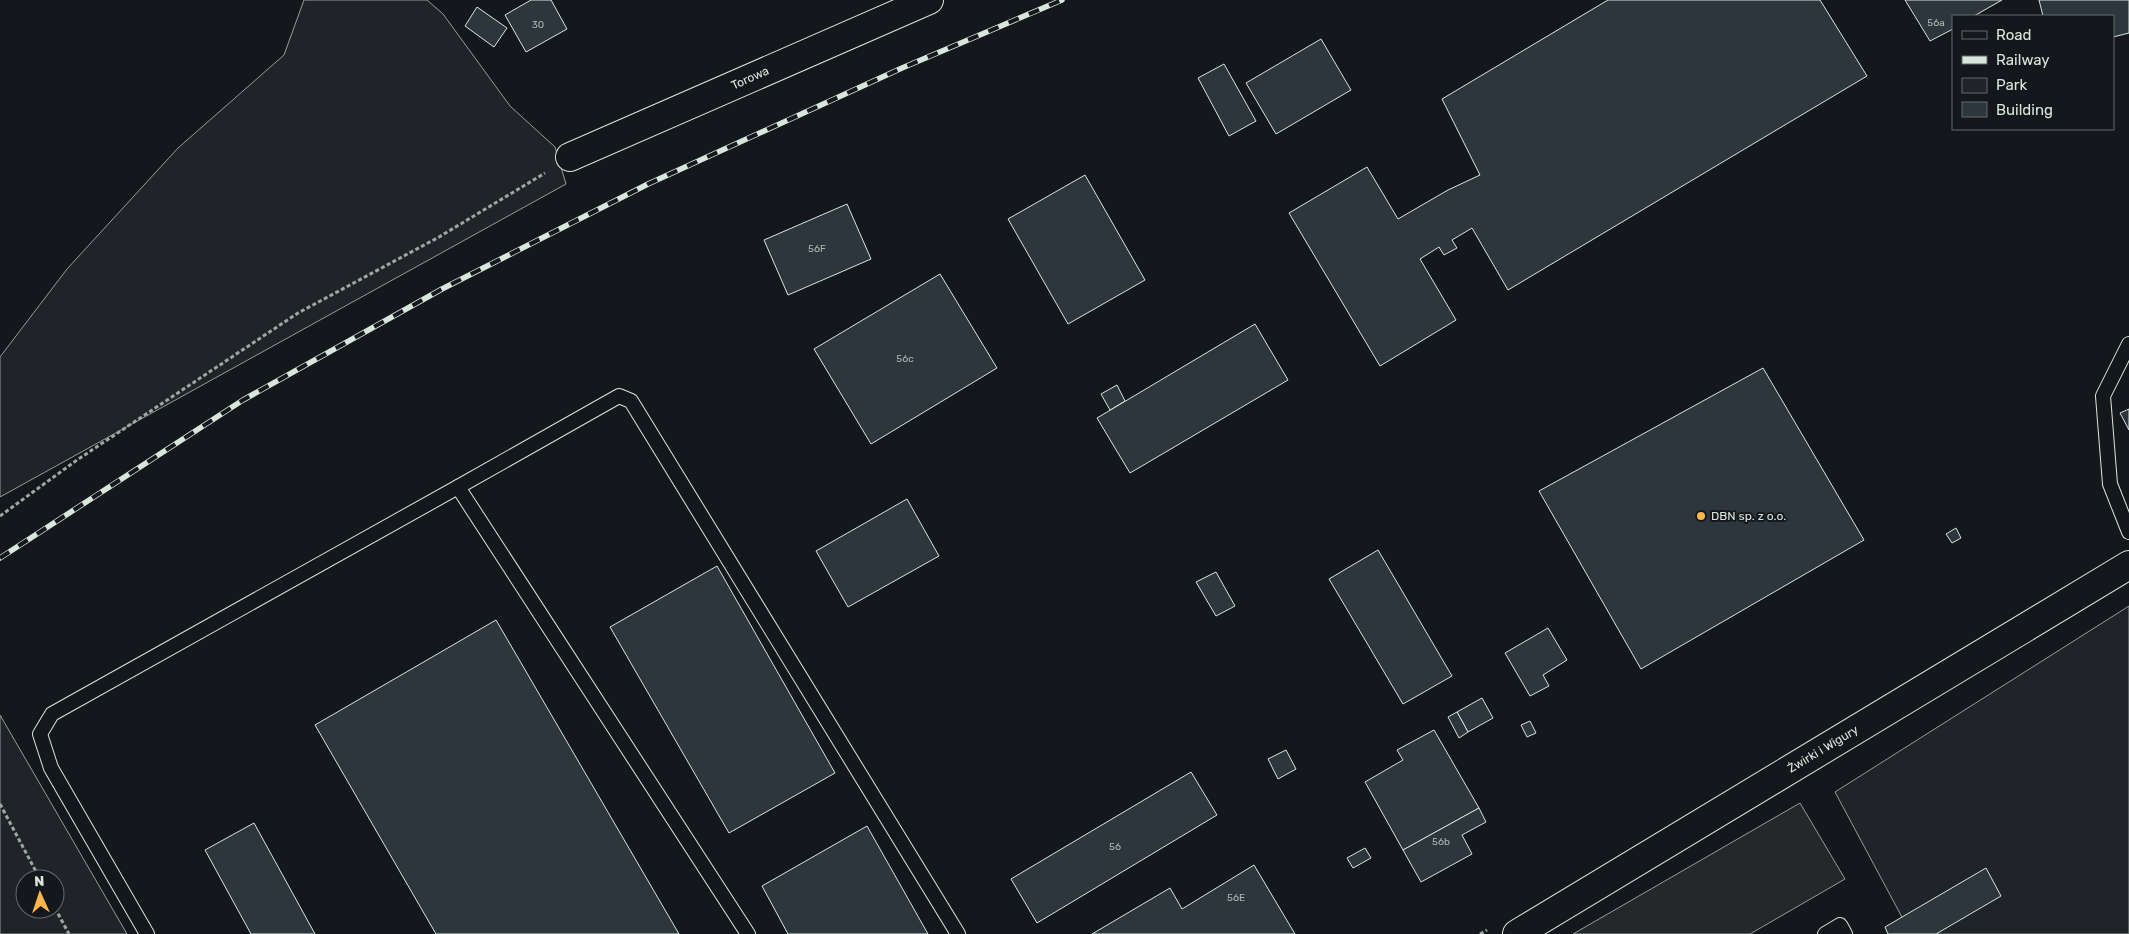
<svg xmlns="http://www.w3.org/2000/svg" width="2129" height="934" font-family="Rubik,sans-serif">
	<rect width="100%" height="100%" fill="#14181c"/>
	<g fill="#202428" stroke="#939e99" fill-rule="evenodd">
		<path d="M304 0H427L443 14 510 106 555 147 566 184 0 497V357L67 269 178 148 284 55Z"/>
		<path d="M2129 606V934H1911L1835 792Z"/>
		<path d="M0 715 127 934H0ZM25 879H55V909H25Z"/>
	</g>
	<path fill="#24282b" stroke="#939e99" d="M1800 803 1845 879 1750 934H1573Z"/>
	<g fill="#2c363c" stroke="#d8e6dc">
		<path d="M531 0H551L567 29 526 52 505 15Z"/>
		<path d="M1608 0H1820L1867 76 1508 290 1472 228 1452 240 1457 248 1444 255 1439 247 1420 259 1456 320 1380 366 1289 213 1367 167 1398 219 1448 190 1480 175 1442 99Z"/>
		<path d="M1905 0H2002L1974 16H1953V29L1930 41Z"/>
		<path d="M2039 0H2129V33L2113 37V16H2043Z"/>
		<path d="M477 7 507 28 494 47 465 26Z"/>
		<path d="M1321 39 1351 90 1276 134 1246 83Z"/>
		<path d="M1224 64 1256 121 1229 136 1198 78Z"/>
		<path d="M1085 175 1145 280 1068 324 1008 219Z"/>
		<path d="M847 204 871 259 788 295 764 240Z"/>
		<path d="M940 274 997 368 871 444 814 349Z"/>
		<path d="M1255 324 1288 380 1130 473 1097 418Z"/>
		<path d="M1763 368 1864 540 1641 669 1539 491Z"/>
		<path d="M1117 385 1125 401 1110 410 1101 394Z"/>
		<path d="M2129 409V430L2120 413Z"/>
		<path d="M907 499 939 556 848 607 816 551Z"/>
		<path d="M1956 528 1961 538 1952 543 1946 534Z"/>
		<path d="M1378 550 1452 676 1403 704 1329 579Z"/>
		<path d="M717 566 835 773 729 833 610 627Z"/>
		<path d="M1216 572 1235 606 1216 616 1196 582Z"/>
		<path d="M496 620 679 934H436L315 725Z"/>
		<path d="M1548 628 1567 660 1543 675 1549 686 1530 696 1505 653Z"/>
		<path d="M1482 698 1493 718 1468 732 1457 712Z"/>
		<path d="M1457 712 1468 732 1459 738 1448 717Z"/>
		<path d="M1530 721 1536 733 1527 737 1521 725Z"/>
		<path d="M1434 730 1479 808 1403 850 1365 782 1403 760 1397 750Z"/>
		<path d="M1286 750 1296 769 1278 779 1268 759Z"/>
		<path d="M1191 772 1217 815 1037 923 1011 879Z"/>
		<path d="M1479 808 1486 822 1462 835 1472 854 1421 882 1403 850Z"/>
		<path d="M254 823 315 934H251L205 850Z"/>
		<path d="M867 826 928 934H788L762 886Z"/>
		<path d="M1365 848 1371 858 1353 868 1347 858Z"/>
		<path d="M1254 865 1295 934H1092L1170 888 1182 909Z"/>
		<path d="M1986 868 2001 896 1936 934H1888L1885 927Z"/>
	</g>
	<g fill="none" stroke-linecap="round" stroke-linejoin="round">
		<g stroke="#d8e6dc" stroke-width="16">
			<g id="service">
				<path d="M2129 344 2103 396 2110 484 2129 532"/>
				<path d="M458 487 619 396 631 401 958 934"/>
				<path d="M147 934 51 768 40 734 52 714 458 487 748 934"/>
				<path d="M1825 934 1840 925 1845 934"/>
			</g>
		</g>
		<g stroke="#d8e6dc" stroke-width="30">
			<path id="minor" d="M570 157 929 0"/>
		</g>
		<g stroke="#d8e6dc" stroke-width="30">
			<path id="tertiary" d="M1517 934 2129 565"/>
		</g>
		<g stroke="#9da8a2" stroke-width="3" stroke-dasharray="4 2.5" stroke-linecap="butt">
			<path d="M0 516 77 460 298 313 439 237 545 173"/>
			<path d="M0 804 40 879"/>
			<path d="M55 908 69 934"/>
			<path d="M1480 934 1487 930"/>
		</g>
		<use href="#service" stroke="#14181c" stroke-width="14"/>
		<use href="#minor" stroke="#14181c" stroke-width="28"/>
		<use href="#tertiary" stroke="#14181c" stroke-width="28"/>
		<g stroke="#d8e6dc" stroke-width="5.5">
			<path id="rail" d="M0 558 243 400 442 289 648 184 902 68 1062 0"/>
		</g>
		<use href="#rail" stroke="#14181c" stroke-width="4" stroke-dasharray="11" stroke-linecap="butt"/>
	</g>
	<circle fill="#ffb74d" stroke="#14181c" stroke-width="2" cx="1701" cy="516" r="5"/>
	<g text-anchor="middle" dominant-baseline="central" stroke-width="4" stroke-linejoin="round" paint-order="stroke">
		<g font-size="10" fill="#adbab4">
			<text x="1936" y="23">56a</text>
			<text x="538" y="25">30</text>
			<text x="817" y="249">56F</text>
			<text x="905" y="359">56c</text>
			<text x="1441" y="842">56b</text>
			<text x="1115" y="847">56</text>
			<text x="1236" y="898">56E</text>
		</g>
		<g font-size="12" fill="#d8e6dc" stroke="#14181c">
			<text transform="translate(750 78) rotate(-24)">Torowa</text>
			<text transform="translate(1823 749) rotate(-31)">Żwirki i Wigury</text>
		</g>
		<g font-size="12" fill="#d8e6dc" stroke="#14181c" text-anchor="start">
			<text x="1711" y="516">DBN sp. z o.o.</text>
		</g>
	</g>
	<rect x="1952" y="15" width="162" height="115" fill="#14181c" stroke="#626a69"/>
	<rect x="1962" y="31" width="25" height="8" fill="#14181c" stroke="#626a69"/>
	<text x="1996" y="40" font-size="15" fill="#d8e6dc">Road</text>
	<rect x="1962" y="56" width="25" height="8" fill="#d8e6dc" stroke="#626a69"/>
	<text x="1996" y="65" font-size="15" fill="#d8e6dc">Railway</text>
	<rect x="1962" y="78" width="25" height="15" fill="#202428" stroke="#626a69"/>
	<text x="1996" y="90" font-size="15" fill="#d8e6dc">Park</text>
	<rect x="1962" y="102" width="25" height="15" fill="#2c363c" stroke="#626a69"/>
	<text x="1996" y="115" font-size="15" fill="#d8e6dc">Building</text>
	<g transform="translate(40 894) rotate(357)"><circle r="24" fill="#14181c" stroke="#626a69"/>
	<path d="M0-4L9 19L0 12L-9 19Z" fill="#ffb74d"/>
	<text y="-8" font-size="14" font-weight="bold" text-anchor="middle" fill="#d8e6dc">N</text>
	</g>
</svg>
